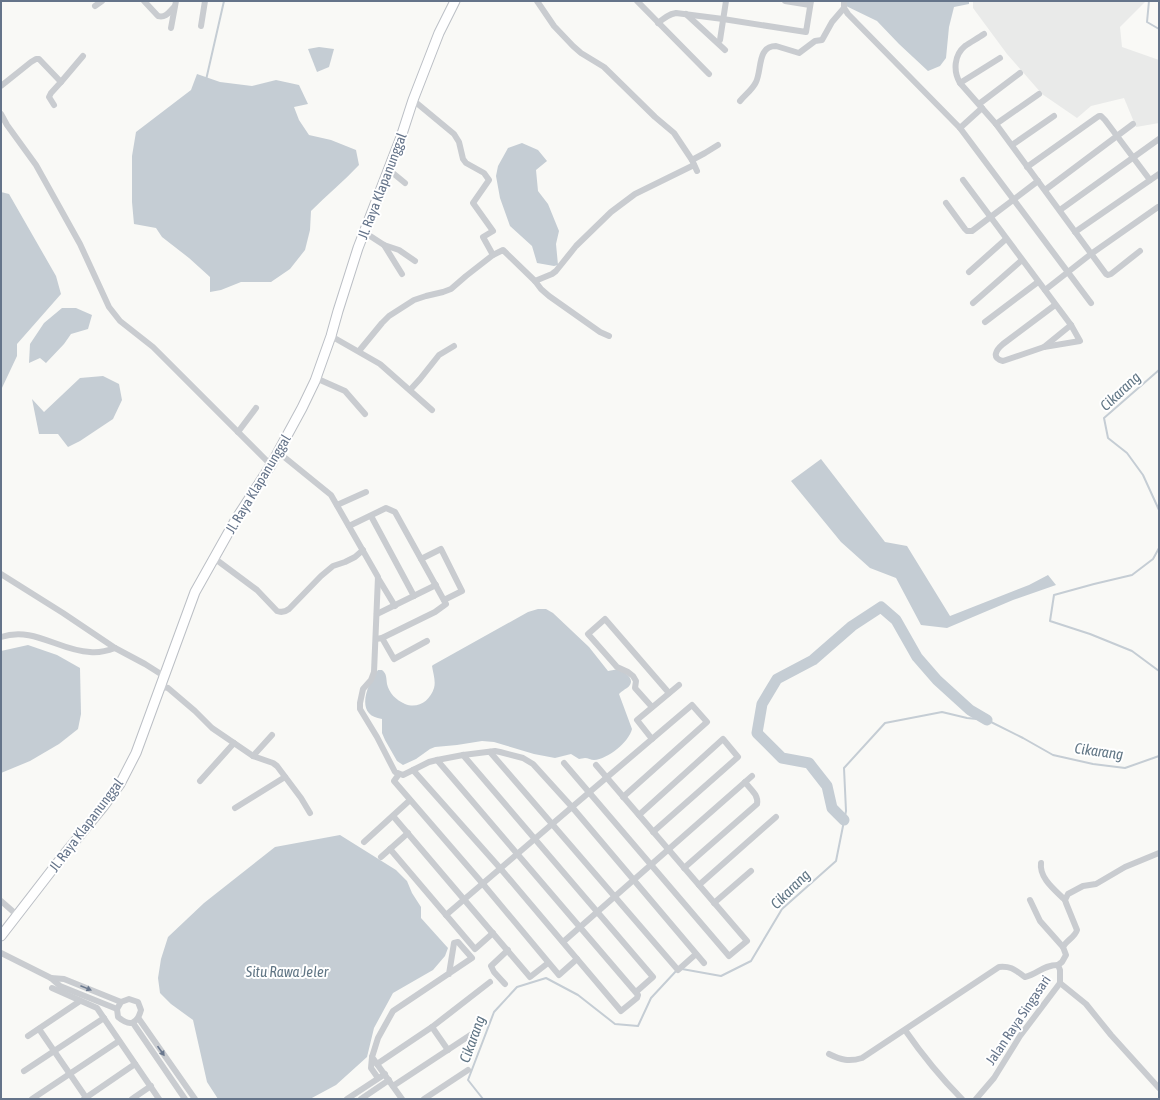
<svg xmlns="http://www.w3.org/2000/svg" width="1160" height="1100" font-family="'Asap Condensed',sans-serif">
	<rect width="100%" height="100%" fill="#f9f9f6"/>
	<path fill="#e9eae9" d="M973 1H1146L1120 27 1122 47 1159 60V123L1136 127 1124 98 1091 106 1077 118 1042 94 1007 54 973 8Z"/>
	<g fill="#c5cdd4">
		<path d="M845 1H969V4L954 7 949 27 946 58 940 66 928 71 899 44 877 21 844 5Z"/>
		<path d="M319 47 334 49 329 67 317 72 308 49Z"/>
		<path d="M197 74 220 82 252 86 276 80 299 85 308 104 294 107 299 120 309 135 331 140 356 150 359 165C344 181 327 195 311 211L310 230 305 250 290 269 271 282H241L221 290 210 292V277L189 258 162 237 156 228 134 224 132 202V156L136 132 191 90Z"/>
		<path d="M522 143 538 150 547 161 536 170 538 191 548 204 559 231 556 244 558 265 554 266 537 263 532 246 510 226 500 198 496 176 498 166 508 148Z"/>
		<path d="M1 192 9 194 56 276 61 294 17 344V356L1 390Z"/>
		<path d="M62 308H76L92 315 88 329 71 334 64 344 46 363 40 358 29 363 30 344 44 323Z"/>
		<path d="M103 376 119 384 122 400 113 419 80 441 68 447 58 434H39L32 399 44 412 80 378Z"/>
		<path d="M821 459 885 542 907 546 950 616 1029 585 1048 575 1056 585 1013 600 947 628 921 625 896 578 870 568 841 542 791 481Z"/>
		<path d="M538 609H546L553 613 589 647 608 671 619 669C626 673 637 680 627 688 624 690 622 691 619 694L632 729C629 742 608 759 594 760 591 760 588 758 585 758 583 758 581 759 579 759L571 754 555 758 534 754 494 742 482 741 457 745 435 747 430 749 416 759 403 765 397 761 385 740 382 733V719C354 716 367 684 378 670H382C387 674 386 678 387 684 389 693 396 700 405 704 418 709 430 701 434 688 436 681 433 673 432 666L433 665 528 612Z"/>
		<path d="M28 645 57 655 80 668 81 714 78 729 59 744 30 761 1 773V651Z"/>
		<path d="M340 835 396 870 407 881 412 893 421 907V918L448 948 445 956 433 970 393 993 374 1028 367 1057 336 1085 310 1099H218L207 1082 193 1020 171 1004 160 993 158 978 161 959 168 937 204 903 275 847Z"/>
	</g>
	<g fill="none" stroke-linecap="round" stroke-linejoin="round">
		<g stroke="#c5cdd4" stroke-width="2">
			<path d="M1149 1 1147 22 1159 29"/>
			<path d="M206 80 224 1"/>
			<path d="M1159 370 1104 418 1108 438 1127 453 1143 475 1159 510"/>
			<path d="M1159 548 1153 559 1132 575 1094 584 1054 595 1050 621 1090 634 1132 651 1159 671"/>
			<path d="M682 969 721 976 751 961 782 909 836 861 846 811 844 768 885 723 942 712 967 718 987 720 1023 738 1053 755 1093 764 1125 768 1159 756"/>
			<path d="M483 1099 468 1080 494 1012 517 987 546 978 578 995 615 1024 638 1026 651 998 677 970"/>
		</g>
		<path stroke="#c5cdd4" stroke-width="11" d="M844 820 832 808 827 786 809 763 782 758 757 733 762 704 777 679 813 660 852 626 881 607 896 620 917 657 937 680 970 710 987 720"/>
		<g stroke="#bbbfc5" stroke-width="11">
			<path id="secondary" d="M1 936 62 857 103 807 120 784 136 753 195 592 236 519 271 465 302 408 315 381 331 336 338 311 358 248 401 137 413 100 439 33 455 1"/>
		</g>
		<g stroke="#c9ccd0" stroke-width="6">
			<path d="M144 1 158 16C166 18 169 12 174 7"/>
			<path d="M537 1 554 26 573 46 581 53 604 67 655 117 674 133 692 160 697 171"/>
			<path d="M637 1 709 74"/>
			<path d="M785 1 810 5"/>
			<path d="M844 1V8L848 14 960 128 1091 303"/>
			<path d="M95 6 102 1"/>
			<path d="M686 14 725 50"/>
			<path d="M658 23C664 18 669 14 676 13L723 19 806 32 811 1"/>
			<path d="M201 26 205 1"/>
			<path d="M171 28 176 1"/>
			<path d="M984 34C978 38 971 42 965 46 954 55 953 71 960 83L996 124 1106 274 1108 275 1111 274 1140 251"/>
			<path d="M720 40 726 1"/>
			<path d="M61 82 83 56"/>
			<path d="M960 83 1000 58"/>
			<path d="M1 86 31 62 36 59H39L61 82 51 93 49 97 54 105"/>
			<path d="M413 100 454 134 459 142 463 159 466 163 484 173 489 180 473 203 493 231 483 237 493 255"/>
			<path d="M740 101C745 95 753 89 756 82 762 70 757 46 776 46L799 53 815 41 822 40 832 22 844 8"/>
			<path d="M979 104 1020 73"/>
			<path d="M1 114 7 125 36 165 80 244 109 307 120 321 153 347 271 465"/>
			<path d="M996 124 1039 94"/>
			<path d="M960 128 982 108"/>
			<path d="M1012 145 1054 116"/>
			<path d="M692 160 705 153 718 145"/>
			<path d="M1027 167 1096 118 1099 116H1101L1105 120 1150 180"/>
			<path d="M388 169 405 183"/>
			<path d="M963 180 1071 325 1080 341 1044 347"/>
			<path d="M1045 190 1133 124"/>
			<path d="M946 203 965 229 967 231H972L1038 181"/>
			<path d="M1060 210 1159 139"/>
			<path d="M364 232 384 245 399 250 415 261"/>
			<path d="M1075 232 1159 174"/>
			<path d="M384 245 402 274"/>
			<path d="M969 272 1006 239"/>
			<path d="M535 281 552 274 556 271 576 246 611 212 635 194 694 165"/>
			<path d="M1045 290 1091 254 1158 207"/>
			<path d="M973 303 1022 260"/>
			<path d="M1055 305 1003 344C996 350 991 358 1003 361L1044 347 1071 325"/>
			<path d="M985 322 1038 282"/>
			<path d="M331 336 380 364 432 410"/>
			<path d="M359 351 382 323 389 316 414 300 426 296 443 292 451 289 466 276 493 255 503 250 535 281 541 289 549 296 600 332 609 336"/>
			<path d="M315 381 318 379 345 391 365 414"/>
			<path d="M410 390 420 379 439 355 454 346"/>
			<path d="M238 432 256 408"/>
			<path d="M278 452 331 495 378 577 374 672 371 680 363 689 360 703V709L377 737 395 772 403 775 429 762 437 760 463 755 495 751 500 752 523 758 533 764 572 807 692 705 707 722 623 797"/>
			<path d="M337 505 366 492"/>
			<path d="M371 516 414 596"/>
			<path d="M349 526 386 508 395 512 446 604 435 612 382 638 376 639"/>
			<path d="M214 558 257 590 277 611C282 613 285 612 289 609L321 576 333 566 345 562 355 557 363 550"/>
			<path d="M421 559 441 549 462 591 444 600"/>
			<path d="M1 574 63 613 115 648 145 664 164 676"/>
			<path d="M378 578 395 606"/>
			<path d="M377 614 436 585"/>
			<path d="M1 637C34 626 59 651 90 652 99 653 107 651 115 648"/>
			<path d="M382 638 394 659 427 641"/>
			<path d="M160 686 168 688 195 711 212 728 253 756 273 763 277 766 301 798 310 813"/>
			<path d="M652 707 635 688 636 681 633 676 628 672 617 667 588 634 605 619 669 693"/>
			<path d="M652 739 637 720 679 685"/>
			<path d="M490 752 678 970 696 954"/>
			<path d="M463 755 653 977 636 992"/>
			<path d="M253 756 272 735"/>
			<path d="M564 763 729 956 747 941 596 765"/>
			<path d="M413 770 500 868 621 1011 637 998 638 995 437 760"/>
			<path d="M399 774 394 781 483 884 559 975 577 959"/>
			<path d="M200 781 234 743"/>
			<path d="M235 808 285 777"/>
			<path d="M639 815 723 739 738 757 653 832"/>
			<path d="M393 816 530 977 548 963"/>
			<path d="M364 842 410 800"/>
			<path d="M390 849 475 949 493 933"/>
			<path d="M381 857 408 833"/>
			<path d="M1041 863C1039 878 1055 890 1065 900"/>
			<path d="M684 868 757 804C759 795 750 789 745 782"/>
			<path d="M699 885 776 817"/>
			<path d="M1030 900 1040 921 1063 947"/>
			<path d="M1 901 17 915"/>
			<path d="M714 903 751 871"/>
			<path d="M446 915 572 807 704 963"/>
			<path d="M563 942 752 776"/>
			<path d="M1 953 51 978 60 986 117 1009"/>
			<path d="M51 978 64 979 121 1002 129 999 138 1002 141 1010C137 1024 130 1027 118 1017L117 1009 121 1002"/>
			<path d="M1060 983 1086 1004 1111 1035 1159 1088"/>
			<path d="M505 984 494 972 491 966 508 950"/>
			<path d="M52 988 97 1008 159 1099"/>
			<path d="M139 1019 195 1099"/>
			<path d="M133 1023 185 1099"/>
			<path d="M432 1027 448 1050"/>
			<path d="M39 1029 87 1099"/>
			<path d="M905 1030C923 1056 940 1077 962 1099"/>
			<path d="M28 1036 80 1001"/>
			<path d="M829 1054C841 1060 849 1062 862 1058L999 967C1012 966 1015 970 1025 977 1038 974 1043 965 1058 965"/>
			<path d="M372 1057 371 1068 378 1078"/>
			<path d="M377 1064 432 1027 490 982"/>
			<path d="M24 1071 104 1018"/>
			<path d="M393 1086 478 1030"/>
			<path d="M32 1099 119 1041"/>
			<path d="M84 1099 135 1064"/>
			<path d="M132 1099 151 1086"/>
			<path d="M347 1099 385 1074"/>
			<path d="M361 1099 389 1080"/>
			<path d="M402 1099 372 1057 378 1038 393 1011 472 958 458 942 454 943 449 974"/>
			<path d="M424 1099 468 1070"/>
			<path d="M976 1099 994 1078 1020 1036 1060 983V970L1058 965 1062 962 1066 955 1063 947C1067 940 1075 937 1077 930L1066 903 1065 900 1068 894 1083 886 1096 884 1125 867 1159 853"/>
		</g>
		<use href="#secondary" stroke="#fff" stroke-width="9"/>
	</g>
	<defs><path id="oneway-solid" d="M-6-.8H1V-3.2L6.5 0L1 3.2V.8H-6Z"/></defs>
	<g fill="#6a788e">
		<use href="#oneway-solid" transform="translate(86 988) rotate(22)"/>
		<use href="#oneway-solid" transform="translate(161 1051) rotate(55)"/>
	</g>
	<g text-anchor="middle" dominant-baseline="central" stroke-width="4" stroke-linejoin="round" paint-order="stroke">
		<g font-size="14" fill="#65748a" stroke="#fff">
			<text transform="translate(382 186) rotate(-69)">Jl. Raya Klapanunggal</text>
			<text transform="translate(258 484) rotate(-59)">Jl. Raya Klapanunggal</text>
			<text transform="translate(86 825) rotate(-53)">Jl. Raya Klapanunggal</text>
			<text transform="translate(1018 1020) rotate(-56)">Jalan Raya Singasari</text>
		</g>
		<g font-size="15" font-style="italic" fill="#617685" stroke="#fff">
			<text transform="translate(1120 391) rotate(-43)">Cikarang</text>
			<text transform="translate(1099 751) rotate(8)">Cikarang</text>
			<text transform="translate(790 889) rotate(-45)">Cikarang</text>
			<text x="287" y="971">Situ Rawa Jeler</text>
			<text transform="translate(472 1039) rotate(-70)">Cikarang</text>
		</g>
	</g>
	<rect width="1160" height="1100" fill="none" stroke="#65748a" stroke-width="4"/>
</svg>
